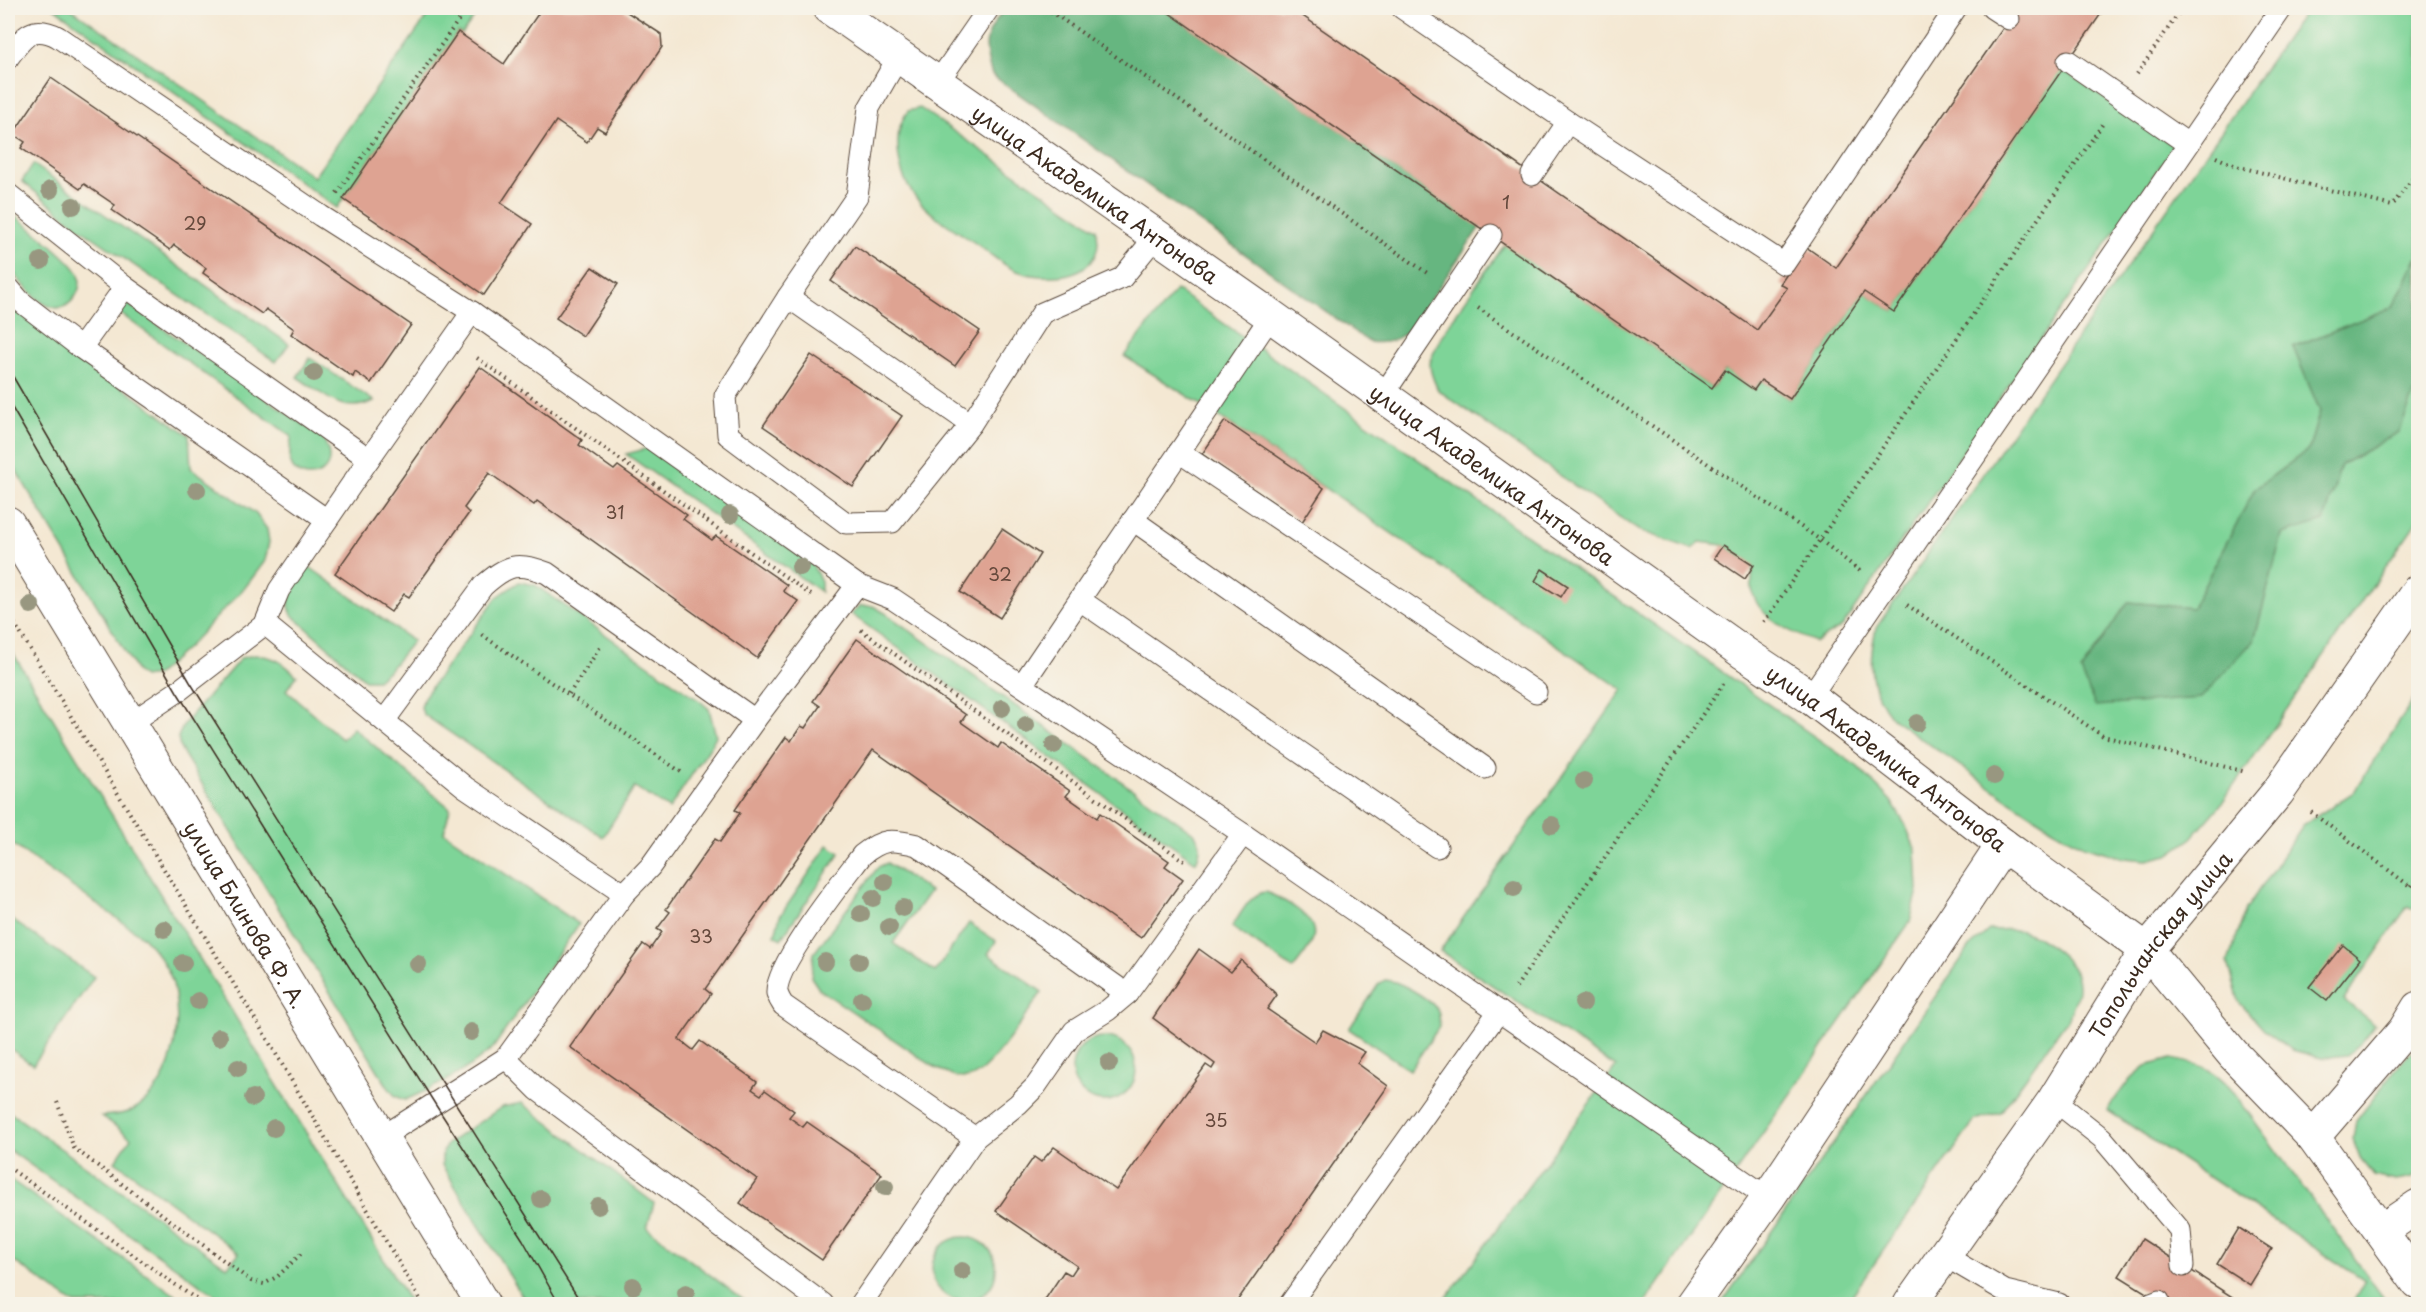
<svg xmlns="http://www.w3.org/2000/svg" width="2426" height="1312" font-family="'Playpen Sans',sans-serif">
	<rect width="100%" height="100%" fill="#f7f3e8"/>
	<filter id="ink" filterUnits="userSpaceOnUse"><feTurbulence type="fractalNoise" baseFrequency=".0167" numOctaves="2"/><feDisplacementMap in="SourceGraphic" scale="12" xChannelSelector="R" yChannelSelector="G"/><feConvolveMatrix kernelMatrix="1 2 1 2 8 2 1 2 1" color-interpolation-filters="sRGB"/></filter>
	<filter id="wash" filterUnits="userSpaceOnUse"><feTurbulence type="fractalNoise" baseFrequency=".008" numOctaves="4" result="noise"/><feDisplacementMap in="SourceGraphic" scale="24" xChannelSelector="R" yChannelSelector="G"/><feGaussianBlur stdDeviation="1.35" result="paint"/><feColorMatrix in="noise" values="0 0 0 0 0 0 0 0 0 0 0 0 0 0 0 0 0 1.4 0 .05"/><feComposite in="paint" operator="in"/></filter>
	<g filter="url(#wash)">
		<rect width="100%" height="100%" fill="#f4e8d3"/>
		<g fill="#7ed498" stroke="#5c7f5b" stroke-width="1.5">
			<path d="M54 8H70L314 177 433 8H481L462 34 458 32 337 208Z"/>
			<path d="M2307 8H2418V256L2393 307 2293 347 2320 411 2309 449 2255 489 2192 608 2128 602 2254 640 2282 534 2324 521 2341 465 2399 432 2418 384V520L2219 807 2192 838 2168 855 2147 860 2124 858 2084 846 2064 836 2010 801 1892 718C1868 689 1868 664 1876 628Z"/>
			<path d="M2062 69 2174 146 1842 627 1816 642C1793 634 1756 617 1752 589 1751 582 1753 573 1753 565L1723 545 1700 542 1692 549 1638 530 1438 390C1434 381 1430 374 1430 364 1433 341 1489 268 1505 244L1712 388 1725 370 1754 390 1761 380 1790 399 1864 292 1894 312Z"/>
			<path d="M920 108 1096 229C1109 277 1050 283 1017 271 1003 266 988 252 975 243 937 217 901 201 898 149 897 135 899 123 908 111Z"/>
			<path d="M33 164 289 344 276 362 78 227 22 181Z"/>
			<path d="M8 210C23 223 73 259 79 275 81 283 79 291 75 297 53 329 22 282 8 267Z"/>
			<path d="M1176 290 1858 767 1891 801 1905 824 1916 851 1918 890 1910 922 1644 1304H1442L1616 1067 1440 951 1623 690 1208 409 1124 356Z"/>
			<path d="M8 302 30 322 189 435 191 468 256 514 267 529 269 542 265 561 247 585 190 645 157 675 143 677 137 672 8 457Z"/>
			<path d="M126 303 322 437C347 478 298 486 291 464 288 457 291 444 291 436L118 312Z"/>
			<path d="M310 358 374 401C341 416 324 394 297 377Z"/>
			<path d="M649 448 812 564 821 581V592L626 454Z"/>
			<path d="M308 566 413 641 390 669 377 680H365L292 615C282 597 298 581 308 566Z"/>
			<path d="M519 582 535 585 700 701 709 709 716 736 709 749 669 809 635 787 603 837 423 714 421 707 424 697 497 597Z"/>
			<path d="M860 606H873L885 613 1195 834C1202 844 1201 850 1196 862L851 614Z"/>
			<path d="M8 645 411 1304H228L8 1149V1111L227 1267 239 1253 115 1161 131 1138 102 1116C111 1115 125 1115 133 1110 173 1086 182 1030 174 988 170 968 156 952 143 937L8 841Z"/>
			<path d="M254 655C274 656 283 662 297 676L286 690 342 739 353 728 450 808 444 832 579 924 493 1048C468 1071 436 1087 405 1100L395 1096 388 1087 180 748 178 737 184 724 241 658Z"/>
			<path d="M2418 693V912L2407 907 2344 1000 2375 1025 2362 1042 2347 1055 2321 1058 2292 1050 2264 1030 2239 1002 2228 962 2246 909 2303 825 2354 792Z"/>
			<path d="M828 845 840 853 781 939 775 935 780 916Z"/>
			<path d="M887 863 930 891 893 943 935 972 969 923 996 941 988 954 1042 992C1029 1010 991 1071 971 1077 959 1081 947 1073 936 1068L819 989 811 977 814 953 878 867Z"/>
			<path d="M1266 892C1282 899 1319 917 1313 938 1311 948 1299 960 1293 969L1232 927C1240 915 1250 893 1266 892Z"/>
			<path d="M8 917 94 977 33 1065 8 1047Z"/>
			<path d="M1989 930C1999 930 2012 928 2022 931 2042 937 2077 961 2078 984 2079 995 2072 1009 2067 1020L2001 1112 1975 1120 1846 1304H1721L1969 948Z"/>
			<path d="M1385 980C1398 980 1428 998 1436 1008 1440 1014 1440 1021 1439 1027L1410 1070 1349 1029 1378 985Z"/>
			<circle cx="1104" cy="1069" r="32"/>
			<path d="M2418 1049V1174L2412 1178 2396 1181 2374 1176 2361 1160 2353 1139 2356 1121 2407 1054Z"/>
			<path d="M2171 1059C2203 1065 2209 1066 2231 1089L2388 1304H2352L2365 1281 2107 1110 2129 1080 2146 1066Z"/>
			<path d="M522 1103 654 1203 647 1228 749 1304H527L442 1165V1154L447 1144 502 1107Z"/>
			<path d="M8 1178 188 1304H75L8 1257Z"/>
			<circle cx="964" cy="1269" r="32"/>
		</g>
		<g fill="#66b680" stroke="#50704f" stroke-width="1.5">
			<path d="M1005 8H1162L1480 227 1411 328C1397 341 1388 344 1369 342L992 75C981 43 985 35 1005 8Z"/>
			<path d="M2418 256V384L2399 432 2341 465 2324 521 2282 534 2254 640 2201 698 2095 706 2081 671 2128 602 2192 608 2255 489 2309 449 2320 411 2293 347 2393 307Z"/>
		</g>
		<g id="blocks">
			<g fill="#dea392">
				<path d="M542 8H621L661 34 662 47 605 132 597 127 587 142 556 121 501 203 532 224 484 295 343 199 458 32 504 64Z"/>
				<path d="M1162 8H1291L1757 330 1787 288 1780 284 1806 247 1836 268 2017 8H2105L1894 312 1864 292 1790 399 1761 380 1754 390 1725 370 1712 388Z"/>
				<path d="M51 78 411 325 371 383 355 372 353 377 291 334 294 329 266 309 262 314 203 273 206 268 174 245 170 250 112 210 115 205 84 184 80 189 21 148 25 142 13 134Z"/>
				<path d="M855 246 980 331 955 366 831 281Z"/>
				<path d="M592 267 618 284 583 336 556 318Z"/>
				<path d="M811 355 902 416 853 487 763 426Z"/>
				<path d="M480 367 582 440 579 445 614 470 618 466 687 515 683 519 712 540 716 536 787 585 783 591 798 601 757 658 537 501 534 505 489 473 464 508 469 513 409 597 404 594 391 612 335 573Z"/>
				<path d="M1225 421 1324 488 1302 522 1202 454Z"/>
				<path d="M1002 529 1040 554 1000 618 960 592Z"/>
				<path d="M1723 545 1754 565 1745 579 1714 558Z"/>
				<path d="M1542 569 1568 586 1561 597 1535 581Z"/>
				<path d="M857 639 966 715 961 722 998 748 1001 743 1070 791 1066 796 1097 818 1100 813 1169 861 1165 866 1183 879 1141 938 873 750 705 989 711 994 679 1039 693 1050 700 1041 757 1082 752 1089 761 1095 765 1090 794 1111 789 1117 803 1127 807 1122 882 1174 822 1260 740 1203 757 1179 570 1047 643 944 650 949 662 932 657 929 670 912 666 909 715 839 720 842 740 813 735 810 786 737 791 741 801 726 805 728 820 706 813 701Z"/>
				<path d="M2343 945 2360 959 2327 1001 2309 987Z"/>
				<path d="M1199 949 1231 972 1241 960 1277 995 1267 1009 1315 1042 1323 1030 1365 1052 1357 1063 1388 1086 1235 1304H1042L1064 1271 1071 1275 1077 1266 996 1211 1034 1157 1041 1162 1054 1147 1116 1190 1206 1065 1212 1069 1215 1064 1153 1018Z"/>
				<path d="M2239 1228 2272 1249 2250 1285 2217 1264Z"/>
				<path d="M2142 1239 2237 1300 2234 1304H2164L2119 1276Z"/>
			</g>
		</g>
	</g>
	<g filter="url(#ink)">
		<use href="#blocks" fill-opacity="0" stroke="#574639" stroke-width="1.5"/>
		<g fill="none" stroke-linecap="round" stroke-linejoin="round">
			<g stroke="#574639" stroke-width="23">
				<g id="lane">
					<path d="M1402 8 1568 122 1784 264 1956 8"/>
					<path d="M1992 8 2009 19"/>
					<path d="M899 56 869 108 857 196 788 297 971 424 1042 313 1122 278 1156 236"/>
					<path d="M8 58C23 38 31 23 58 37L321 216 472 312 857 585 893 599 1243 834 1768 1198"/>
					<path d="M2068 61 2188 144"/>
					<path d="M938 82 989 8"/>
					<path d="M1532 175 1568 122"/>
					<path d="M8 194 125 287 369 459 279 590 265 624 177 692 129 724"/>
					<path d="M8 287 20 301 81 348 327 520"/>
					<path d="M788 297 725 396 728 435 846 523 892 522 971 424"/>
					<path d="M81 348 125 287"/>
					<path d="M1383 395 1491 235"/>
					<path d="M1179 452 1536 692"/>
					<path d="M369 459 472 312"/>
					<path d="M1133 520 1485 768"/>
					<path d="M1080 600 1437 847"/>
					<path d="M265 624 465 787 624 894 506 1058"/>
					<path d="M1022 685 1271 316"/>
					<path d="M1810 697 2282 8"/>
					<path d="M384 721 483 586C507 565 517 561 547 573L755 720"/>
					<path d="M624 894 650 867 755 720 857 585"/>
					<path d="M2054 1100 2102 1138 2180 1230 2183 1266"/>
					<path d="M382 1137 506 1058 538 1090 823 1304"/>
					<path d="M975 1138 1018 1104 1036 1086 1074 1031 1108 1010 1127 994"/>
					<path d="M1945 1256 2005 1291 2059 1304"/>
					<path d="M861 1304 975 1138 783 1005C781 1002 778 996 777 993 774 966 844 879 862 855 883 838 892 839 917 845L1127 994 1243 834"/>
					<path d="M1290 1304 1499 1011"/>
					<path d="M2151 1304 2159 1301"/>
				</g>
			</g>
			<g stroke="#574639" stroke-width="35">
				<g id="street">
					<path id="s1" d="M8 523 483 1304"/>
					<path d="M2313 1137 2404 1031 2418 1008"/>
					<path d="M2381 1231 2418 1206"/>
				</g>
			</g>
			<g stroke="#574639" stroke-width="35">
				<g id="secondary">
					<path id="s2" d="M830 8 1271 316 1744 653 1810 697 2003 845 2147 950 2233 1054 2313 1137 2418 1283"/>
					<path d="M1693 1304 1768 1198 2003 845"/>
					<path id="s3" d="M1910 1304 2054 1100 2147 950 2278 792 2418 591"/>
				</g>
			</g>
			<g stroke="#574639" stroke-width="4" stroke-dasharray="1.5 4.5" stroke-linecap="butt">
				<path d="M1046 8 1430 275"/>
				<path d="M2137 74 2182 8"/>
				<path d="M2216 157 2236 166 2392 206 2418 171"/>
				<path d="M337 193 467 8"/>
				<path d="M1478 308 1819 539 1860 571"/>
				<path d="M477 358 811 595"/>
				<path d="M1907 605 2103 736 2246 772"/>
				<path d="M8 613 266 1037 423 1304"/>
				<path d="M1764 622 2104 122"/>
				<path d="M861 630 1187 863"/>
				<path d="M482 635 681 772"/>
				<path d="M569 694 601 646"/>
				<path d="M2311 812 2411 887 2418 877"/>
				<path d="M1516 987 1724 683"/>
				<path d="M57 1102 74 1148 251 1281 264 1284 278 1276 304 1251"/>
				<path d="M8 1167 203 1304"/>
			</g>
			<use href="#lane" stroke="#fff" stroke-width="21"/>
			<use href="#street" stroke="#fff" stroke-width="33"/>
			<use href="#secondary" stroke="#fff" stroke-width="33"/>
			<g stroke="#3b2a1e" stroke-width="1.5">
				<path d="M8 368 190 682 582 1304"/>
				<path d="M8 401 177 692 435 1104 523 1240 559 1304"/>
			</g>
		</g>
		<g fill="#989780">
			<circle cx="50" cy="190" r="9"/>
			<circle cx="73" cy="206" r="9"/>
			<circle cx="41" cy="261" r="9"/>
			<circle cx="314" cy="373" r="9"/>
			<circle cx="197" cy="490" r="9"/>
			<circle cx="730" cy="515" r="9"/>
			<circle cx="800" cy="567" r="9"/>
			<circle cx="31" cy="605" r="9"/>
			<circle cx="1002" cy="708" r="9"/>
			<circle cx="1917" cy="723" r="9"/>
			<circle cx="1026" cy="725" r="9"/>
			<circle cx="1054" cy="745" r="9"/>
			<circle cx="1994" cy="776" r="9"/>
			<circle cx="1584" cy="781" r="9"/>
			<circle cx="1552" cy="825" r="9"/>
			<circle cx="885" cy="882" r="9"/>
			<circle cx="1514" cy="888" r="9"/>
			<circle cx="873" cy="898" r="9"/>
			<circle cx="903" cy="908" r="9"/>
			<circle cx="861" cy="914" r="9"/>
			<circle cx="889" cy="927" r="9"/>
			<circle cx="164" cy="929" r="9"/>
			<circle cx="859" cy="961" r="9"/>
			<circle cx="825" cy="962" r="9"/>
			<circle cx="183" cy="963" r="9"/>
			<circle cx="418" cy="964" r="9"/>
			<circle cx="862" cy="1000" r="9"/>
			<circle cx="198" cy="1001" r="9"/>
			<circle cx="1583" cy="1003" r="9"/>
			<circle cx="471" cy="1032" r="9"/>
			<circle cx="219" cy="1037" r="9"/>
			<circle cx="1109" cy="1063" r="9"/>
			<circle cx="238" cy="1068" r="9"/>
			<circle cx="253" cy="1098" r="9"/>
			<circle cx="274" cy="1128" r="9"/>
			<circle cx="885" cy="1187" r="9"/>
			<circle cx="541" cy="1199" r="9"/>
			<circle cx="598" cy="1206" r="9"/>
			<circle cx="962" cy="1271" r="9"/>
			<circle cx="633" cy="1286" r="9"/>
			<circle cx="686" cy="1293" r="9"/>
		</g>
	</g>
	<g text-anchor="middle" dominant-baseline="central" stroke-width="4.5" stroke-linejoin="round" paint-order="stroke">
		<g font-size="18" fill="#64483b">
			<text x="1506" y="201">1</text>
			<text x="195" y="222">29</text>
			<text x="615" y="511">31</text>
			<text x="1000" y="573">32</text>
			<text x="701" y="935">33</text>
			<text x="1216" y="1119">35</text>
		</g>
		<g font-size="21" fill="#3b2a1e" stroke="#f7f3e8">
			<text stroke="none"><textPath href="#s2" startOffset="324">улица Академика Антонова</textPath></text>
			<text stroke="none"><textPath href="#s2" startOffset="810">улица Академика Антонова</textPath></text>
			<text stroke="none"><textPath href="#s2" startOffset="1296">улица Академика Антонова</textPath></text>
			<text stroke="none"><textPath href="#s1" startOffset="458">улица Блинова Ф. А.</textPath></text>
			<text stroke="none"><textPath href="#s3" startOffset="438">Топольчанская улица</textPath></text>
		</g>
	</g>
	<rect width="2426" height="1312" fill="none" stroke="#f7f3e8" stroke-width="30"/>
</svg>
